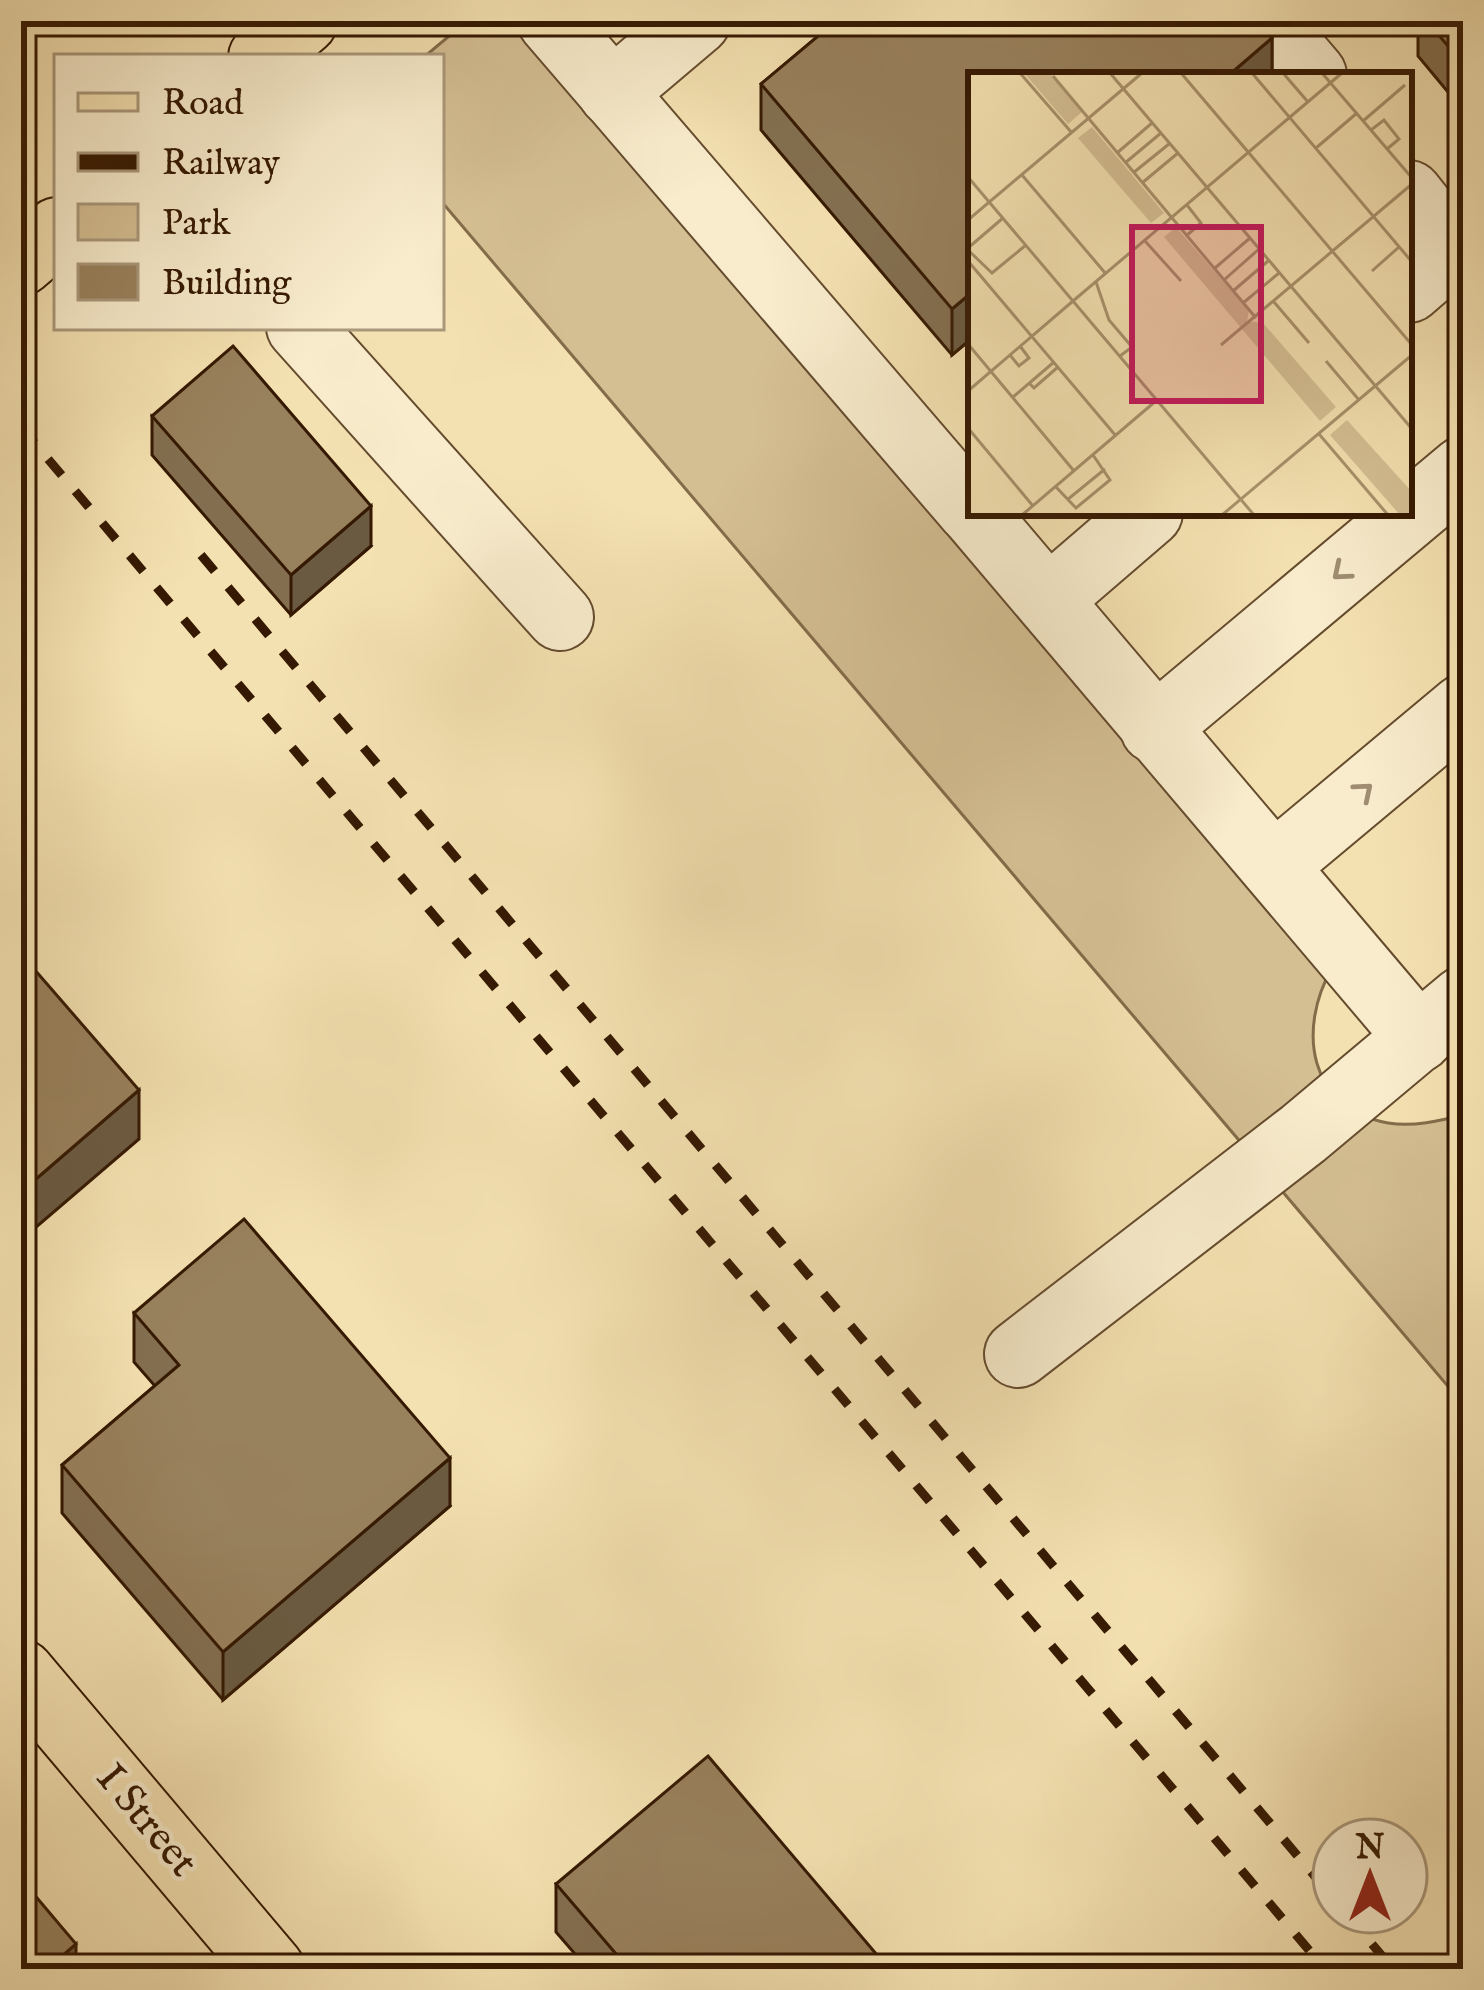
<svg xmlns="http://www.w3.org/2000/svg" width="1484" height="1990" font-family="'IM FELL English',serif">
	<rect width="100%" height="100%" fill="#f4e1b1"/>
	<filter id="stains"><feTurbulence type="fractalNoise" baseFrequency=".00167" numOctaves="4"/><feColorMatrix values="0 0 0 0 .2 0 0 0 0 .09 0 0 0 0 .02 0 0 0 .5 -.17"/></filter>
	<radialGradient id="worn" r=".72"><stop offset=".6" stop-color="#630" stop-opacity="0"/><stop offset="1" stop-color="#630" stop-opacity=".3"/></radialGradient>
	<path fill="#d4bf93" stroke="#846c4a" stroke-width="3" d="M467 21H524L1332 968C1297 1029 1308 1109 1388 1123 1414 1127 1439 1121 1463 1115V1404L441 201V57H424Z"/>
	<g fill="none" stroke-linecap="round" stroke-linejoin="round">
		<g stroke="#654b2e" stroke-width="70">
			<g id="minor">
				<path d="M551 21 971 510"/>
				<path d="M1267 21 1313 75"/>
				<path d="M612 93 697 21"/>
				<path d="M1409 194 1463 262"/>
				<path d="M1409 289 1454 250"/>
				<path d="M300 327 560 617"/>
				<path d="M974 513 1419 1038"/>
				<path d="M1048 600 1149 513"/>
				<path d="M1154 729 1463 470"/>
				<path d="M1274 866 1463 708"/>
				<path d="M1018 1354 1303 1134 1463 1000"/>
			</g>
		</g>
		<g stroke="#351902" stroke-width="70">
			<g id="major">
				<path d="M262 57 304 21"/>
				<path d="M21 262 57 231"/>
				<path d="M21 1673 271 1969"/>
			</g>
		</g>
		<use href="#minor" stroke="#f8eccc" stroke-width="66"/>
		<use href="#major" stroke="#f4e1b1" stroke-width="66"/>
		<g stroke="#351902" stroke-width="9" stroke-dasharray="21 21" stroke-linecap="butt">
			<path d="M21 427 1325 1969"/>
			<path d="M201 555 1334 1899"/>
			<path d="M1345 1912 1393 1969"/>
		</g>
	</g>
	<g fill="#836f50" stroke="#351902" stroke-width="3">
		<path d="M836 21H1257L1272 38V75H971V339L952 355 761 130V84Z"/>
		<path d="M1418 21H1463V110L1418 56Z"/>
		<path d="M152 416 371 546 291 615 152 455Z"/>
		<path d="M134 1313 450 1506 223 1700 62 1513V1465L155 1386 134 1362Z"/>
		<path d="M556 1884 889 1969H588L556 1932Z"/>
	</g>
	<g fill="#6a5a41" stroke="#351902" stroke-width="3">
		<path d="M1272 38V75H1229Z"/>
		<path d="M971 293V339L952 355V309Z"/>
		<path d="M371 506V546L291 615V575Z"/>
		<path d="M139 1090V1139L21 1240V1192Z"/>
		<path d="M450 1458V1506L223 1700V1652Z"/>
		<path d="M76 1944V1969H47Z"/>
	</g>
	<g fill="#98815d" stroke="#351902" stroke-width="3">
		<path d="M836 21H1257L1272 38 1229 75H971V293L952 309 761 84Z"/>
		<path d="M1427 21H1463V64Z"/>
		<path d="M233 346 371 506 291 575 152 416Z"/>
		<path d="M21 954 139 1090 21 1192Z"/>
		<path d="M244 1219 450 1458 223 1652 62 1465 179 1365 134 1313Z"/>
		<path d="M708 1756 889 1969H629L556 1884Z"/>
		<path d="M21 1879 76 1944 47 1969H21Z"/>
	</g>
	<defs><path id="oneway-chevron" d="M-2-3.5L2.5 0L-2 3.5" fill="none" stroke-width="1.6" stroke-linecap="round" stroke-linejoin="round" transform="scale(3)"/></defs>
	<g stroke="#a08d71">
		<use href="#oneway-chevron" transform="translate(1341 572) rotate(140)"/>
		<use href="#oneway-chevron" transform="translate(1364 791) rotate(-40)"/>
	</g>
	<g text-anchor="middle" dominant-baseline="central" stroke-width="9" stroke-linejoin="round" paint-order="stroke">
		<g font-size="42" fill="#351902" stroke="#f8eccc">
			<text transform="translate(146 1821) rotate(50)">I Street</text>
		</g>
	</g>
	<g transform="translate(968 72)">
		<rect width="444" height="444" fill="#f4e1b1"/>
		<path d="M56 1H82L114 40 100 52ZM124 55 196 141 183 151 110 66ZM208 155 281 239 279 249 295 251 368 335 352 349 196 165ZM379 348 444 420V443H432L362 363Z" fill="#d4bf93"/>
		<path fill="none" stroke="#a8916b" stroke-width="3" d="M52 1 104 61M142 1 444 357M213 1 444 273M284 1 444 190M315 1 340 30M354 1 444 106M85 4 288 246M395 49 437 13M403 58 416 48 431 67 419 77M348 76 389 41M149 81 184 51M157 91 193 61M165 101 201 72M54 103 138 202M0 105 286 443M174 111 210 81M0 148 174 1M218 164 233 151 219 133M177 169 213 209M0 176 35 146M0 178 24 201 58 173M0 189 148 364M247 196 282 166M404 199 431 175M256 208 291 177M128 210 141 248 164 275 152 284M265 219 300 189M105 229 374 1M306 230 341 271M275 231 311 201M0 272 106 399M253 273 444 112M42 283 51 294 61 286 52 274M358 289 391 328M61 311 66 316 90 295M0 319 105 229M45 325 86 290M0 356 65 434M351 362 420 443M88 415 108 436 142 408 125 383M99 428 137 397M54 443 189 328M254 443 444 283"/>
		<path fill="#c2185b" fill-opacity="0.15" stroke="#c2185b" stroke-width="6" d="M164 155H293V329H164Z"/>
		<rect width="444" height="444" fill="none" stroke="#351902" stroke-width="6"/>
	</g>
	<rect width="1484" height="1990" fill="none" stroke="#f4e1b1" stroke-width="72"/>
	<rect x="24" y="24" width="1436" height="1942" fill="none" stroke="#351902" stroke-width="6"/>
	<rect x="36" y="36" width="1412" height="1918" fill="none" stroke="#351902" stroke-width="3"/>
	<rect x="54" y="54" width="390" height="276" fill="#f8eccc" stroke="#aa987b" stroke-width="3"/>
	<rect x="78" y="93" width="60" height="18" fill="#f4e1b1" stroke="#aa987b" stroke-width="3"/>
	<text x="162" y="114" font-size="36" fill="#351902">Road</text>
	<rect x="78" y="153" width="60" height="18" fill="#351902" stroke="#aa987b" stroke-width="3"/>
	<text x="162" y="174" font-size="36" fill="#351902">Railway</text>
	<rect x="78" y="204" width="60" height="36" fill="#d4bf93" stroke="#aa987b" stroke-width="3"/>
	<text x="162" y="234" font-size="36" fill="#351902">Park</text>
	<rect x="78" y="264" width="60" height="36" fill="#98815d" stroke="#aa987b" stroke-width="3"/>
	<text x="162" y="294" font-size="36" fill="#351902">Building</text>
	<g transform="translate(1370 1876)"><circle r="57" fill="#f8eccc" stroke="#aa987b" stroke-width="3"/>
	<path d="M0-9L21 45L0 30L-21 45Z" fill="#8f2418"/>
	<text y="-18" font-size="33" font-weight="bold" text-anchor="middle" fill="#351902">N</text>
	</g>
	<rect width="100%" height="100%" filter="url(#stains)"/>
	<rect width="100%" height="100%" fill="url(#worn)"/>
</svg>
